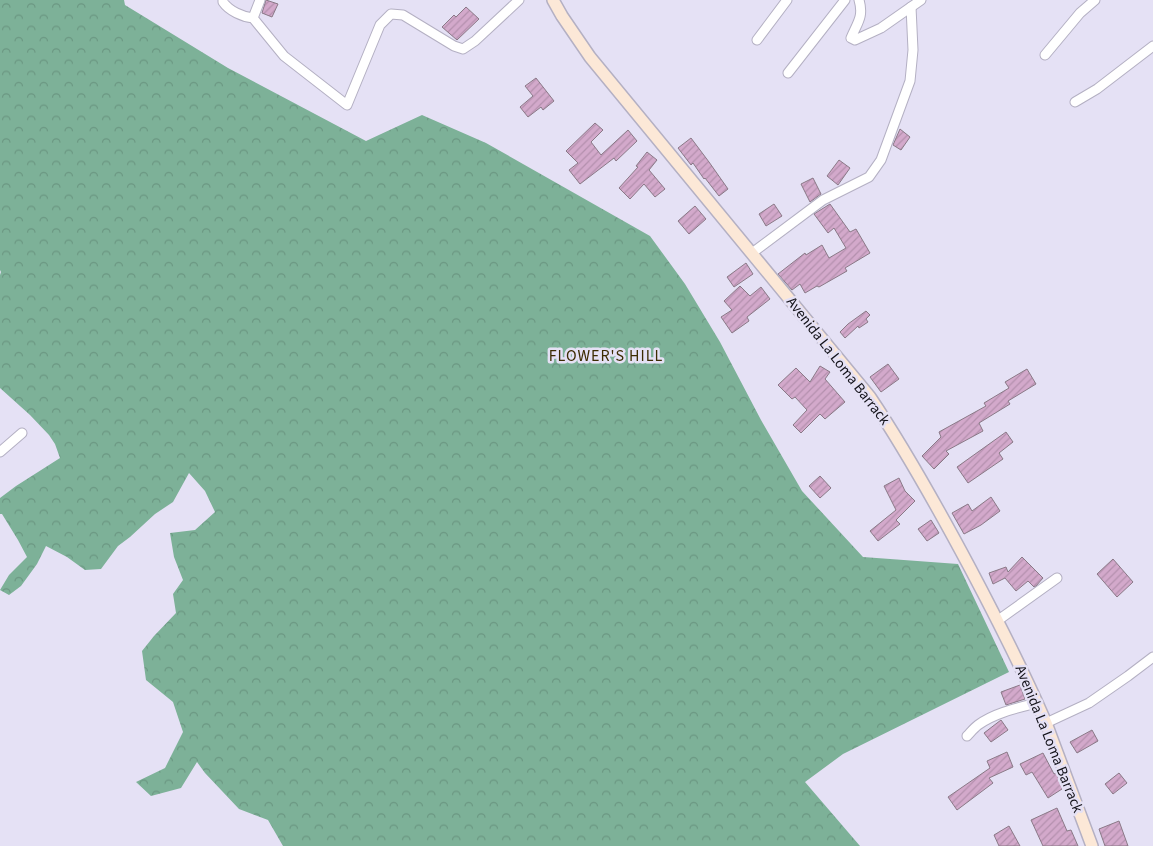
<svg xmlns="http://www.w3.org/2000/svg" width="1153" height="846" font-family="'Source Sans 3',sans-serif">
	<defs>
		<pattern id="forest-crowns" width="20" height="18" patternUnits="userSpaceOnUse" patternTransform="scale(1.25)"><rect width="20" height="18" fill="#7db198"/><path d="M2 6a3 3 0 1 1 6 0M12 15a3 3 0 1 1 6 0" fill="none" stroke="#6b9782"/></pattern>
		<pattern id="building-hatch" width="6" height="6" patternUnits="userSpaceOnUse" patternTransform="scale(1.25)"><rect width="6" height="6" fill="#d3a9cb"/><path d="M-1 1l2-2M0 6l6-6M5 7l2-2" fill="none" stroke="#b490ae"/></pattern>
	</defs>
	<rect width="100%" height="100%" fill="#e5e1f5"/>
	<path fill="url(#forest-crowns)" d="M0 0H124L125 5 228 68 366 141 422 115 486 143 650 236 685 284 720 342 761 420 802 491 863 557 958 564 1009 672 843 754 805 782 860 846H283L268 820 239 809 205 773 197 762 181 788 151 796 136 782 165 768 183 732 173 702 146 680 142 651 154 636 176 613 173 594 183 580 174 557 170 533 195 530 215 512 205 491 189 473 173 502 155 514 130 537 118 546 101 569 85 570 67 557 46 546 37 564 21 586 9 595 0 590 9 575 27 557 18 540 2 514H0V498L16 486 60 458 55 444 49 435 30 415 0 388V275L1 272 0 270Z"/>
	<g fill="url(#building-hatch)" stroke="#8a7987">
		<path d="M266 0 278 4 272 17 262 13Z"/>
		<path d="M466 7 479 19 457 40 442 27 454 15 456 17Z"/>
		<path d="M536 78 554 101 543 110 541 107 528 117 520 107 533 96 525 86Z"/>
		<path d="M595 123 603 130 591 142 601 155 628 130 637 141 616 161 614 158 580 184 569 170 578 163 566 151Z"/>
		<path d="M900 129 910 137 901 150 893 145Z"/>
		<path d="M691 138 709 162 728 189 719 196 705 178 704 179 693 163 691 165 678 148Z"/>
		<path d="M647 152 657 160 649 170 665 189 655 197 644 184 630 199 619 188 638 167 636 166Z"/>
		<path d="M839 160 850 168 838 185 827 176Z"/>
		<path d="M813 178 821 194 810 202 801 184Z"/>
		<path d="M774 204 782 216 766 226 759 214Z"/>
		<path d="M830 204 850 232 856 229 870 253 845 268 847 271 819 287 817 286 805 293 800 284 792 290 778 274 805 253 806 255 822 245 829 258 846 248 834 228 828 233 814 214Z"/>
		<path d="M695 206 706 219 689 234 678 221Z"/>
		<path d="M746 263 753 274 734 287 727 277Z"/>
		<path d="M740 286 750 296 761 287 770 299 747 317 749 321 732 333 721 317 732 310 724 301Z"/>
		<path d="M866 311 870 315 866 319 868 322 859 328 858 326 845 338 840 332 848 324Z"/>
		<path d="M888 364 899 379 881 392 870 377Z"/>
		<path d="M820 366 830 372 825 379 845 402 825 419 820 414 801 433 793 425 807 410 795 397 792 399 778 385 796 368 810 382Z"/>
		<path d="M1027 369 1036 384 1008 401 1010 404 979 423 983 431 946 451 949 454 934 469 922 456 941 437 939 432 986 406 984 403 1009 388 1005 382Z"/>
		<path d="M1006 432 1013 442 999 453 1003 459 968 483 957 467Z"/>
		<path d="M820 476 831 488 820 498 809 486Z"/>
		<path d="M899 478 905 491 915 501 896 520 900 524 878 541 870 531 896 510 884 486Z"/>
		<path d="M991 497 1000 511 981 525 964 534 952 513 968 504 972 511Z"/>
		<path d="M931 520 939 533 927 541 918 529Z"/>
		<path d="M1022 557 1043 578 1036 586 1034 587 1028 581 1016 591 1005 578 993 584 989 573 1006 567 1008 572Z"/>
		<path d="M1113 559 1133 582 1117 597 1097 574Z"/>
		<path d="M1020 685 1025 699 1006 705 1001 692Z"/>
		<path d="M1001 720 1008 730 991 742 984 733Z"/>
		<path d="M1092 730 1098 741 1077 753 1070 742Z"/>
		<path d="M1007 752 1013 767 989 778 993 783 957 810 948 797 990 768 987 761Z"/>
		<path d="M1043 753 1054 774 1056 773 1057 774 1062 789 1048 798 1032 772 1026 775 1020 764Z"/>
		<path d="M1119 773 1127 783 1113 794 1105 784Z"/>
		<path d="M1057 808 1067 831 1071 830 1078 846H1043L1031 820Z"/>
		<path d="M1119 821 1128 846H1105L1099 829Z"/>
		<path d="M1009 826 1020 846H999L994 835Z"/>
	</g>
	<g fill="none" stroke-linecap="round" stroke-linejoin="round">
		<g stroke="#b4b0c3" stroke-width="11">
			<g id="street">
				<path d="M223 0V2C229 11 243 17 253 18L284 56 347 105 380 25 391 14 403 15 454 46 463 49 475 41 519 0"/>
				<path d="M859 0C864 17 857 23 851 38L855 40 881 28 921 0"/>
				<path d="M253 18 260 0"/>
				<path d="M757 40 787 0"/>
				<path d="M1045 55 1080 13 1095 0"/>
				<path d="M788 73 845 0"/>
				<path d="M1075 102 1097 89 1153 46"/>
				<path d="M752 253 823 200 869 177 881 160 910 81 913 50 911 7"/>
				<path d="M0 452 22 433"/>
				<path d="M997 621 1057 578"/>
				<path d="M1046 723 1089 703 1128 676 1153 657"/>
				<path d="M967 736C970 733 974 728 978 725 994 713 1017 708 1037 703"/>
			</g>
		</g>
		<g stroke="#b4b0c3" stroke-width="14">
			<path id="secondary" d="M553 0 562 16 590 57 870 397C907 452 939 510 970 568 997 619 1023 670 1046 723L1092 846"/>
		</g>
		<use href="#street" stroke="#fff" stroke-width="9"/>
		<use href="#secondary" stroke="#fce8d7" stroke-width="11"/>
	</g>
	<g text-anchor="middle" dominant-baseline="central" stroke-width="5" stroke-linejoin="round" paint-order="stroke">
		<g font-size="15" fill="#121118" stroke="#e5e1f5">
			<text transform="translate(838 361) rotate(52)">Avenida La Loma Barrack</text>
			<text transform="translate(1049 739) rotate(68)">Avenida La Loma Barrack</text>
		</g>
		<g font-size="16" letter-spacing="1" fill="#3c2b02" stroke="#e5e1f5">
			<text x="606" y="356">FLOWER'S HILL</text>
		</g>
	</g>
</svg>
